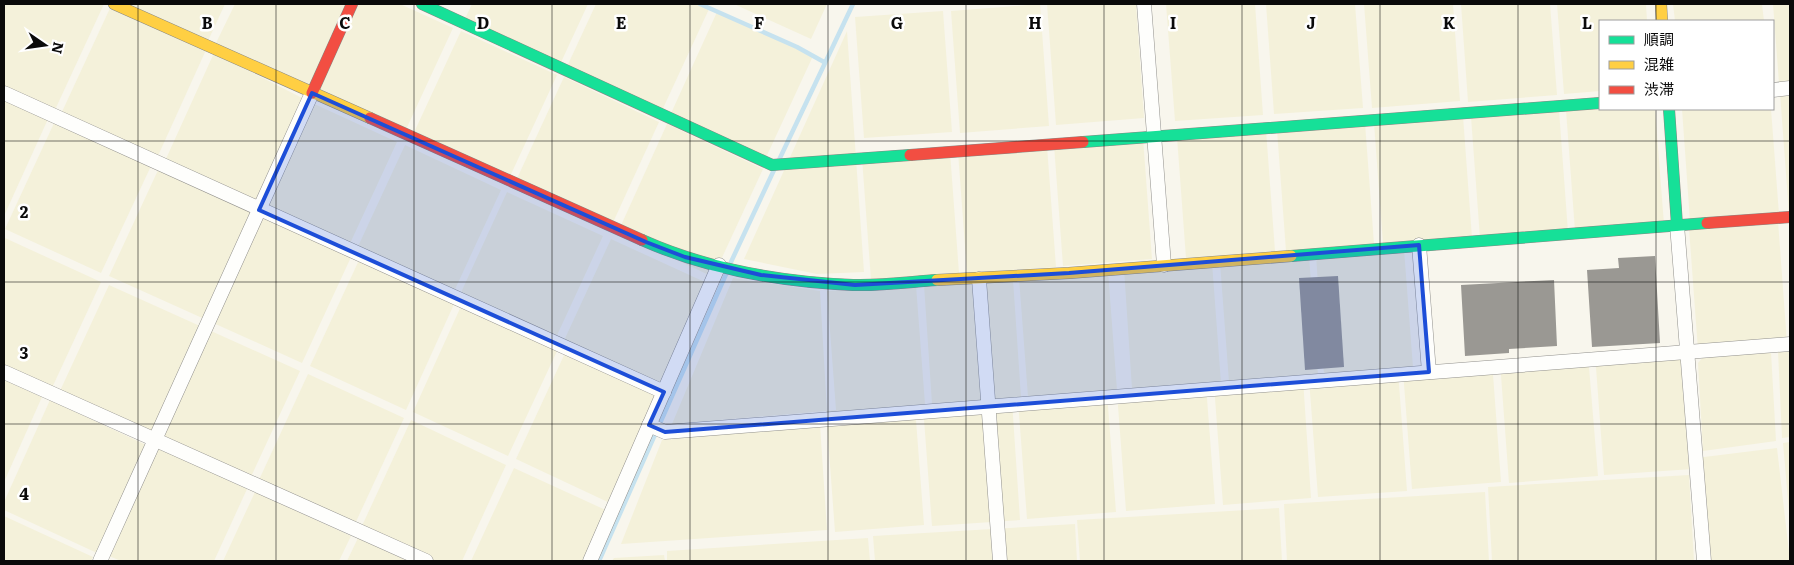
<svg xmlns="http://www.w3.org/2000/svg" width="1794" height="565" font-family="Literata,'Noto Sans JP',serif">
	<rect width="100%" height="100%" fill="#f8f6ed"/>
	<g fill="#f4f1da">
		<path d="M4 4H104L54 112 4 89Z"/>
		<path d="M123 4H225L207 43Z"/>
		<path d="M235 4H400L453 28 403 136 215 45Z"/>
		<path d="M472 4H588L557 71 461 27Z"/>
		<path d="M596 4H698L709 9 659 117 564 73Z"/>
		<path d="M734 4H827L811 39Z"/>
		<path d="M1040 4 1049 126 960 133 951 11Z"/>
		<path d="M1047 4H1136L1144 118 1056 125Z"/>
		<path d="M1166 4H1255L1263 115 1175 121Z"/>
		<path d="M1266 4H1355L1363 108 1274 114Z"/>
		<path d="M1364 4H1453L1460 101 1372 108Z"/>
		<path d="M1461 4H1550L1557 95 1468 102Z"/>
		<path d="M1557 4H1646L1647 21H1600V91L1564 94Z"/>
		<path d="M1673 4H1762L1764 21H1675Z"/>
		<path d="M1773 4H1790V82L1779 83Z"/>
		<path d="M111 6 206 50 157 158 61 114Z"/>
		<path d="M943 11 952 132 864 138 855 17Z"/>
		<path d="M717 12 813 56 763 164 668 120Z"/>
		<path d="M461 31 557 75 507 183 411 139Z"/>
		<path d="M847 31 864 272 817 274 744 259Z"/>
		<path d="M214 53 308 101 397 142 347 250 165 161Z"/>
		<path d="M564 77 659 122 610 229 514 185Z"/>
		<path d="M1790 92V214H1789L1780 93Z"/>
		<path d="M4 99 48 119 4 216Z"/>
		<path d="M1655 109 1664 224 1575 231 1566 110Z"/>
		<path d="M1682 109H1771L1779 214 1690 221Z"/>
		<path d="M1559 110 1568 232 1480 238 1471 117Z"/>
		<path d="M1463 116 1472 238 1383 244 1374 123Z"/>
		<path d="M55 121 151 166 101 273 5 229Z"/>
		<path d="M1365 123 1374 244 1286 251 1277 130Z"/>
		<path d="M667 124 763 169 713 277 618 232Z"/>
		<path d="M1266 130 1275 251 1186 258 1177 137Z"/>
		<path d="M1143 138 1152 259 1063 266 1054 145Z"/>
		<path d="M405 145 501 190 451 298 355 253Z"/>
		<path d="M1047 146 1056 267 967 273 958 152Z"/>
		<path d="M950 152 959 273 871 280 862 158Z"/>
		<path d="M159 168 352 255 302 363 109 276Z"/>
		<path d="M507 192 603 236 553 344 458 299Z"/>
		<path d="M1778 221 1787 343 1698 350 1689 228Z"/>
		<path d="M5 238 101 282 51 390 4 368Z"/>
		<path d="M611 239 707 283 657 391 561 347Z"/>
		<path d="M1404 249 1413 367 1492 361 1501 482 1412 489 1403 371H1398L1407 491 1318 497 1309 379H1303L1311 498 1223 505 1214 385H1206L1215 504 1126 511 1117 393H1107L1116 512 1027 519 1018 401H1012L1020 520 932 526 923 406 915 407 924 525 835 532 826 411 672 424 733 278 820 291 827 411 836 410 827 291 916 285 925 404H932L924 285 1013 279 1021 397H1028L1019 278 1108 271 1117 390 1132 389 1124 269 1212 262 1221 383 1229 382 1220 263 1309 256 1318 375H1324L1316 255Z"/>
		<path d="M360 258 455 302 406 410 310 366Z"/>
		<path d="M109 285 300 371 250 479 59 393Z"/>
		<path d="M462 304 558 349 508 456 413 412Z"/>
		<path d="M1684 347 1693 469 1604 475 1595 354Z"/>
		<path d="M1790 350V437L1782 438 1778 351Z"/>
		<path d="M566 351 662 396 612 504 516 459Z"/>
		<path d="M1771 352 1776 441 1703 451 1698 363 1705 355Z"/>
		<path d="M1588 355 1598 476 1509 483 1500 362Z"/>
		<path d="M308 374 404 418 354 526 258 482Z"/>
		<path d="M4 380 42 397 4 482Z"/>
		<path d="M50 400 146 445 97 553 4 510V502Z"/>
		<path d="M411 420 506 465 462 561H432L361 528Z"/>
		<path d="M820 425 827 530 621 544 662 440Z"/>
		<path d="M1790 442V523L1783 443Z"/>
		<path d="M152 445 247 489 214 561H121L102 553Z"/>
		<path d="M1777 448 1790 561H1704L1696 458Z"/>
		<path d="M514 468 610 512 587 561H471Z"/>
		<path d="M1689 475 1694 561H1492L1488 487Z"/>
		<path d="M255 492 351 536 339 561H223Z"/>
		<path d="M1485 492 1489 561H1287L1284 504Z"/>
		<path d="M1279 508 1282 561H1080L1077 520Z"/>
		<path d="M4 516 93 557 91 561H4Z"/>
		<path d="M1075 524 1077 561H875L873 536Z"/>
		<path d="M358 538 408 561H347Z"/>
		<path d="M868 538 870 561H667V551Z"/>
		<path d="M664 555 665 561H612L614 558Z"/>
	</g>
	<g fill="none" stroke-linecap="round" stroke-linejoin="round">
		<g stroke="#c6e2ef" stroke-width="4.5">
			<path d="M700 4 797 47 824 62"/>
			<path d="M779 160 853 4"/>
			<path d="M731 262 774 170"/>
			<path d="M599 561 727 272"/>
		</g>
	</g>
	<g fill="#9a9893">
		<path d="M1655 256 1660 343 1592 347 1587 270 1619 268 1618 258Z"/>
		<path d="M1338 276 1344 367 1305 370 1299 278Z"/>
		<path d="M1554 280 1557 346 1509 349V353L1465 356 1461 285Z"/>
	</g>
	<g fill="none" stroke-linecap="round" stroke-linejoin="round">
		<g stroke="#91908c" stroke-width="15">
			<g id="street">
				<path d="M1144 4 1164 265"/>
				<path d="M1773 90 1790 88"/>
				<path d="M4 93 664 392"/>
				<path d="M1677 225 1704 561"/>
				<path d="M1419 245 1429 372"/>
				<path d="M979 279 1000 561"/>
				<path d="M4 372 426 561"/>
				<path d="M649 425 665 432 1790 344"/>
				<path d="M100 561 312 93"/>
				<path d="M590 561 719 265"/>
			</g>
		</g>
		<g stroke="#888783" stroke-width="12">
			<g id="fast">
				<path d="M422 4 772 165 910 155"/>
				<path d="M1669 109 1677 225"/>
				<path d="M1083 142 1600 103"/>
				<path d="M642 240C707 269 782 282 853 285 881 286 909 282 937 280"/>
				<path d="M1291 256 1707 223"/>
			</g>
		</g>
		<g stroke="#888783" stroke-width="12">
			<g id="slow">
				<path d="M114 4 370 118"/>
				<path d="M1661 4 1662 21"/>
				<path d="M937 280 1069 273 1291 256"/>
			</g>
		</g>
		<g stroke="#888783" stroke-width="12">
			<g id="jam">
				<path d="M312 93 352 4"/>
				<path d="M370 118 642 240"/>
				<path d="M910 155 1083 142"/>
				<path d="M1707 223 1790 217"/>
			</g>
		</g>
		<use href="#street" stroke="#fefefc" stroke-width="14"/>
		<use href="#fast" stroke="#16e098" stroke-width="11"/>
		<use href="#slow" stroke="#ffcf43" stroke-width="11"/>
		<use href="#jam" stroke="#f24e42" stroke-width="11"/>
	</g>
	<path fill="#1d4ed8" fill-opacity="0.2" stroke="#1d4ed8" stroke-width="4" stroke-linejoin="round" d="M312 93 646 242 685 257 761 275 855 285 1069 273 1419 245 1429 372 665 432 649 425 664 392 259 210Z"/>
	<path fill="none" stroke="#0a0a0a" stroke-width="1" stroke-opacity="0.55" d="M138 4V561M276 4V561M414 4V561M552 4V561M690 4V561M828 4V561M966 4V561M1104 4V561M1242 4V561M1380 4V561M1518 4V561M1656 4V21M1656 109V561M4 141H1790M4 282H1790M4 424H1790"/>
	<g font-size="16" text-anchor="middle" font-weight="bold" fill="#0a0a0a" stroke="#fff" stroke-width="5" stroke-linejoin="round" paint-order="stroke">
		<text x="207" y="29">B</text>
		<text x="345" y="29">C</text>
		<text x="483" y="29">D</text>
		<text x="621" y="29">E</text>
		<text x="759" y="29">F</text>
		<text x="897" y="29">G</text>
		<text x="1035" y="29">H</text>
		<text x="1173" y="29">I</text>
		<text x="1311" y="29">J</text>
		<text x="1449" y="29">K</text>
		<text x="1587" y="29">L</text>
		<text x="24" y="218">2</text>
		<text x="24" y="359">3</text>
		<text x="24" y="500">4</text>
	</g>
	<rect width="1794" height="565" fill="none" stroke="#0a0a0a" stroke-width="10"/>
	<rect x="1599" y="20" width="175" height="90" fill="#ffffff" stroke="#9d9d9d"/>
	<rect x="1609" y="36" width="25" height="8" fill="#16e098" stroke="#9d9d9d"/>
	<text x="1644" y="45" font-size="15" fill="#0a0a0a">順調</text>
	<rect x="1609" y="61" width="25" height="8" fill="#ffcf43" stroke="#9d9d9d"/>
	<text x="1644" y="70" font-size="15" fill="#0a0a0a">混雑</text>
	<rect x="1609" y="86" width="25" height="8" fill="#f24e42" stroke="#9d9d9d"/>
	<text x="1644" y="95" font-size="15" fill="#0a0a0a">渋滞</text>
	<g transform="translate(45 45) rotate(103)" stroke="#ffffff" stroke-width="4" paint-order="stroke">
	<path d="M0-4L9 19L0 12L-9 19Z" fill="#0a0a0a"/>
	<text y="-8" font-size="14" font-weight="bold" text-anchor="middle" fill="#0a0a0a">N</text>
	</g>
</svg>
